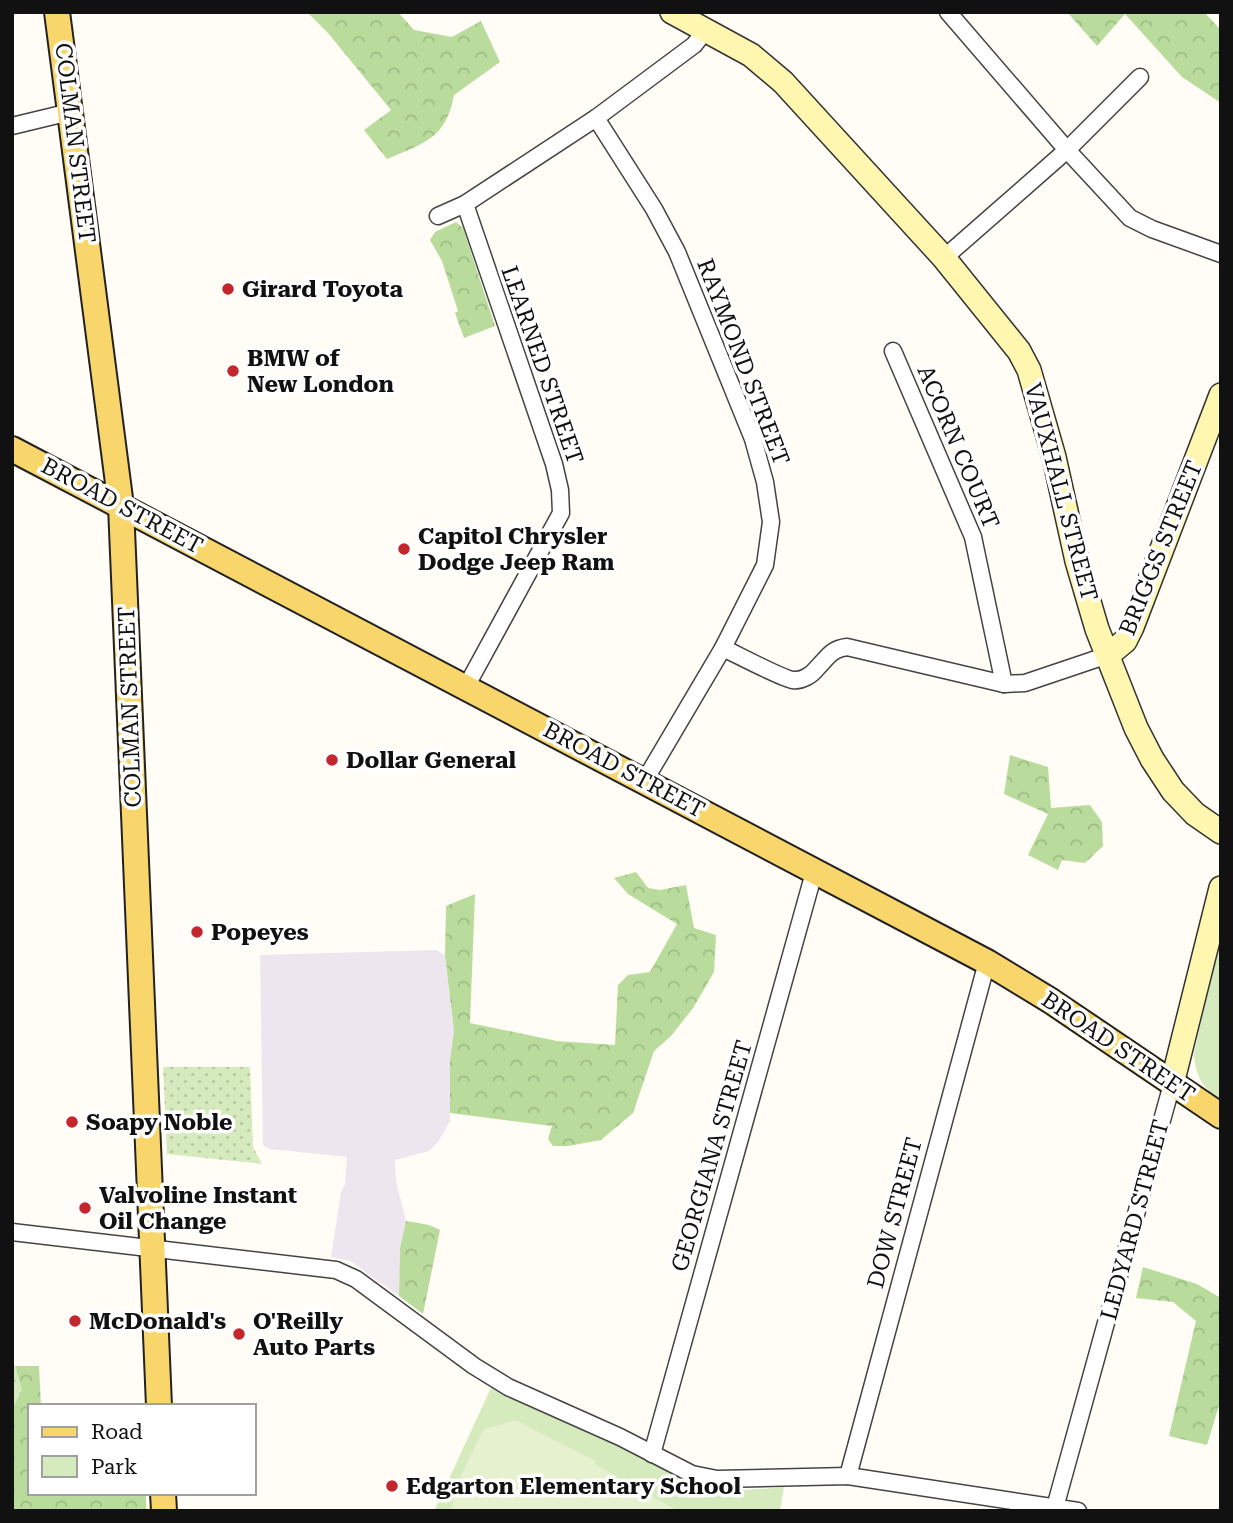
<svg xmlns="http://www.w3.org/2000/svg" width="1233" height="1523" font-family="'Roboto Serif',serif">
	<defs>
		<pattern id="grass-dots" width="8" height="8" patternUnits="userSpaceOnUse" patternTransform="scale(1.75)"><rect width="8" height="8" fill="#d5ebbd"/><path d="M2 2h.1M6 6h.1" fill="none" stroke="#b6c8a1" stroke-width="1.8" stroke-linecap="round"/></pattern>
		<pattern id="forest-crowns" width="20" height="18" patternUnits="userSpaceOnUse" patternTransform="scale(1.75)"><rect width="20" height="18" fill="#b9dc9c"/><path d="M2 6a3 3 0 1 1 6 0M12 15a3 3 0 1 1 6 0" fill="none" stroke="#9ebc85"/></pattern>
		<pattern id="wetland-marsh" width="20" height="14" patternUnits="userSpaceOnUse" patternTransform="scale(1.75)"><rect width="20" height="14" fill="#d5ebbd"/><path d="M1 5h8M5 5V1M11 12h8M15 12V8" fill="none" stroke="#b6c8a1"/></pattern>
	</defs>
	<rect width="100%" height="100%" fill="#fffdf5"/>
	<path fill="#eee6ef" d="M436 950 445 955 454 1031 450 1060V1121L438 1142 429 1151 395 1160 396 1181 406 1221 400 1248 399 1296 350 1261 331 1257 341 1192 345 1184 347 1157 269 1149 263 1145 260 955Z"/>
	<path fill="url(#grass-dots)" d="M163 1067H250L253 1147 262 1164 167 1154Z"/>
	<g fill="url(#forest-crowns)">
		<path d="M307 12H398L414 30 452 37 481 21 500 62 454 95C446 139 424 143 387 159L364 130 391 110 328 33Z"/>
		<path d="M1067 12H1204L1221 30V103L1182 77 1125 14 1097 46Z"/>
		<path d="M456 222 463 228 495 326 464 338 455 313 458 311 442 261 430 240 435 232Z"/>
		<path d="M1010 755 1048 767 1051 808 1090 805 1102 822 1103 846 1085 863 1062 860 1058 870 1028 855 1048 814 1004 794Z"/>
		<path d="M636 872 648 888 660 890 686 885 694 928 716 935 714 972 693 1008 671 1036 654 1051 633 1113 601 1140 568 1146H553L548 1139 552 1126 450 1113V1060L454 1031 445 955 446 906 475 894 470 1023 557 1041 615 1045 618 985 628 975 650 972 677 924 628 894 614 878Z"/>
		<path d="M406 1221 429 1225 440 1230 423 1314 399 1296 400 1248Z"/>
		<path d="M1143 1267 1197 1284 1221 1298V1399L1207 1445 1169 1436 1196 1321 1173 1302 1136 1298Z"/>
		<path d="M15 1366H39L41 1406H30V1493H146V1511H12V1409L21 1390Z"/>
	</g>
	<path fill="url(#wetland-marsh)" d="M12 1366H15L22 1390 12 1409Z"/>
	<g fill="#d5ebbd">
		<path d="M1221 934V1100C1202 1088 1195 1075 1194 1053Z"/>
		<path d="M491 1388C523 1405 557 1414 590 1429 631 1447 670 1481 715 1488 738 1492 762 1489 784 1487L780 1511H434Z"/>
	</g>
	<path fill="#e6f2cf" d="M515 1420 595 1461 596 1465 678 1511H451L457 1484 484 1429Z"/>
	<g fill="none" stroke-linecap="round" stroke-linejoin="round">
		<g stroke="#444" stroke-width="19">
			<g id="street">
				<path d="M948 12 1067 150 1130 218 1152 229 1221 254"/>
				<path d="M596 118 654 209 677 252 753 439 765 482 771 522 765 565 723 648 645 780"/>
				<path d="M12 126 70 112"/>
				<path d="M465 204 554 464 560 490 561 513 466 687"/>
				<path d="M438 216 465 204 596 118 694 45 706 30"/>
				<path d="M944 258 1067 150 1140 77"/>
				<path d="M893 351 973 537 1004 684"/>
				<path d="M723 648C736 654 783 679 793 680 802 681 812 675 817 668 828 657 831 649 847 647L1004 684 1025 683 1108 655"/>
				<path d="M12 1232 336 1270 356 1279 474 1366 508 1387 620 1437 692 1474 717 1479 848 1476 1078 1511"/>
				<path d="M652 1454 815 869"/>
				<path d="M848 1476 987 962"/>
				<path d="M1054 1511 1172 1084"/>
			</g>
		</g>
		<g stroke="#333" stroke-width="26">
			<g id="secondary">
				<path d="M672 12 751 55 783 82 944 258 1019 351 1029 370 1054 457 1077 561 1097 629 1136 728 1152 759 1173 791 1195 814 1221 832"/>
				<path d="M1108 655 1125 641 1132 627 1221 395"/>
				<path d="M1172 1084 1221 888"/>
			</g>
		</g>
		<g stroke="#222" stroke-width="28">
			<g id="primary">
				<path d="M57 12 121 506 159 1406"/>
				<path d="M12 449 987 962 1051 1001 1221 1116"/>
				<path d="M163 1493 164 1511"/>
			</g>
		</g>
		<use href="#street" stroke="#fff" stroke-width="16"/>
		<use href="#secondary" stroke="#fff6b0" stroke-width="23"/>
		<use href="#primary" stroke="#f9d66b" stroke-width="24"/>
	</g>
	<g fill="#c4262e" stroke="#fff" stroke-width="2.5">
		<circle cx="228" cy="289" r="7"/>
		<circle cx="233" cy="371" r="7"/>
		<circle cx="404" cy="549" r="7"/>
		<circle cx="332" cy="760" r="7"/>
		<circle cx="197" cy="932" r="7"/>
		<circle cx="72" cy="1122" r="7"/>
		<circle cx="85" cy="1208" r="7"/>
		<circle cx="75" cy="1321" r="7"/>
		<circle cx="239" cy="1334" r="7"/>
		<circle cx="392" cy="1486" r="7"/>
	</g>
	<g text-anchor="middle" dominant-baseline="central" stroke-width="7" stroke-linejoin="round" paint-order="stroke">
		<g font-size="23" fill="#111" stroke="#fff">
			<text transform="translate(75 143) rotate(83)">COLMAN STREET</text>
			<text transform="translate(743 362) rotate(69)">RAYMOND STREET</text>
			<text transform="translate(542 365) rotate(71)">LEARNED STREET</text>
			<text transform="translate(958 447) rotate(67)">ACORN COURT</text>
			<text transform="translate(1061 492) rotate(75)">VAUXHALL STREET</text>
			<text transform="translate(122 506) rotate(28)">BROAD STREET</text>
			<text transform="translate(1161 548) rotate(-68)">BRIGGS STREET</text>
			<text transform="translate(130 707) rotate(-92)">COLMAN STREET</text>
			<text transform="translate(624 770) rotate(28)">BROAD STREET</text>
			<text transform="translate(1118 1047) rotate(34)">BROAD STREET</text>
			<text transform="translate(712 1156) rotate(-74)">GEORGIANA STREET</text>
			<text transform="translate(895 1213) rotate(-75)">DOW STREET</text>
			<text transform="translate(1135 1220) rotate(-75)">LEDYARD STREET</text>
		</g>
		<g font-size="23" font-weight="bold" fill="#111" stroke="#fff" text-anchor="start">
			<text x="242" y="289">Girard Toyota</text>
			<text x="247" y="358">BMW of<tspan x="247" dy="26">New London</tspan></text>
			<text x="418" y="536">Capitol Chrysler<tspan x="418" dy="26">Dodge Jeep Ram</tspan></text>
			<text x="346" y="760">Dollar General</text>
			<text x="211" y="932">Popeyes</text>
			<text x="86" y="1122">Soapy Noble</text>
			<text x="99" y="1195">Valvoline Instant<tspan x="99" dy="26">Oil Change</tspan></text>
			<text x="89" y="1321">McDonald's</text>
			<text x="253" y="1321">O'Reilly<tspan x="253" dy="26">Auto Parts</tspan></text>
			<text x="406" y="1486">Edgarton Elementary School</text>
		</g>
	</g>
	<rect width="1233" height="1523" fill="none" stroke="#111111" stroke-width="28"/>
	<rect x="28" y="1404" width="228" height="91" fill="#ffffff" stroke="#a0a0a0" stroke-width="2"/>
	<rect x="42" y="1427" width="35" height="10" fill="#f9d66b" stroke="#a0a0a0" stroke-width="2"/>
	<text x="91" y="1439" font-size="21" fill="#111111">Road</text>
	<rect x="42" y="1456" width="35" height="21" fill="#d5ebbd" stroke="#a0a0a0" stroke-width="2"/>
	<text x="91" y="1474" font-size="21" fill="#111111">Park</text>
</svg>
